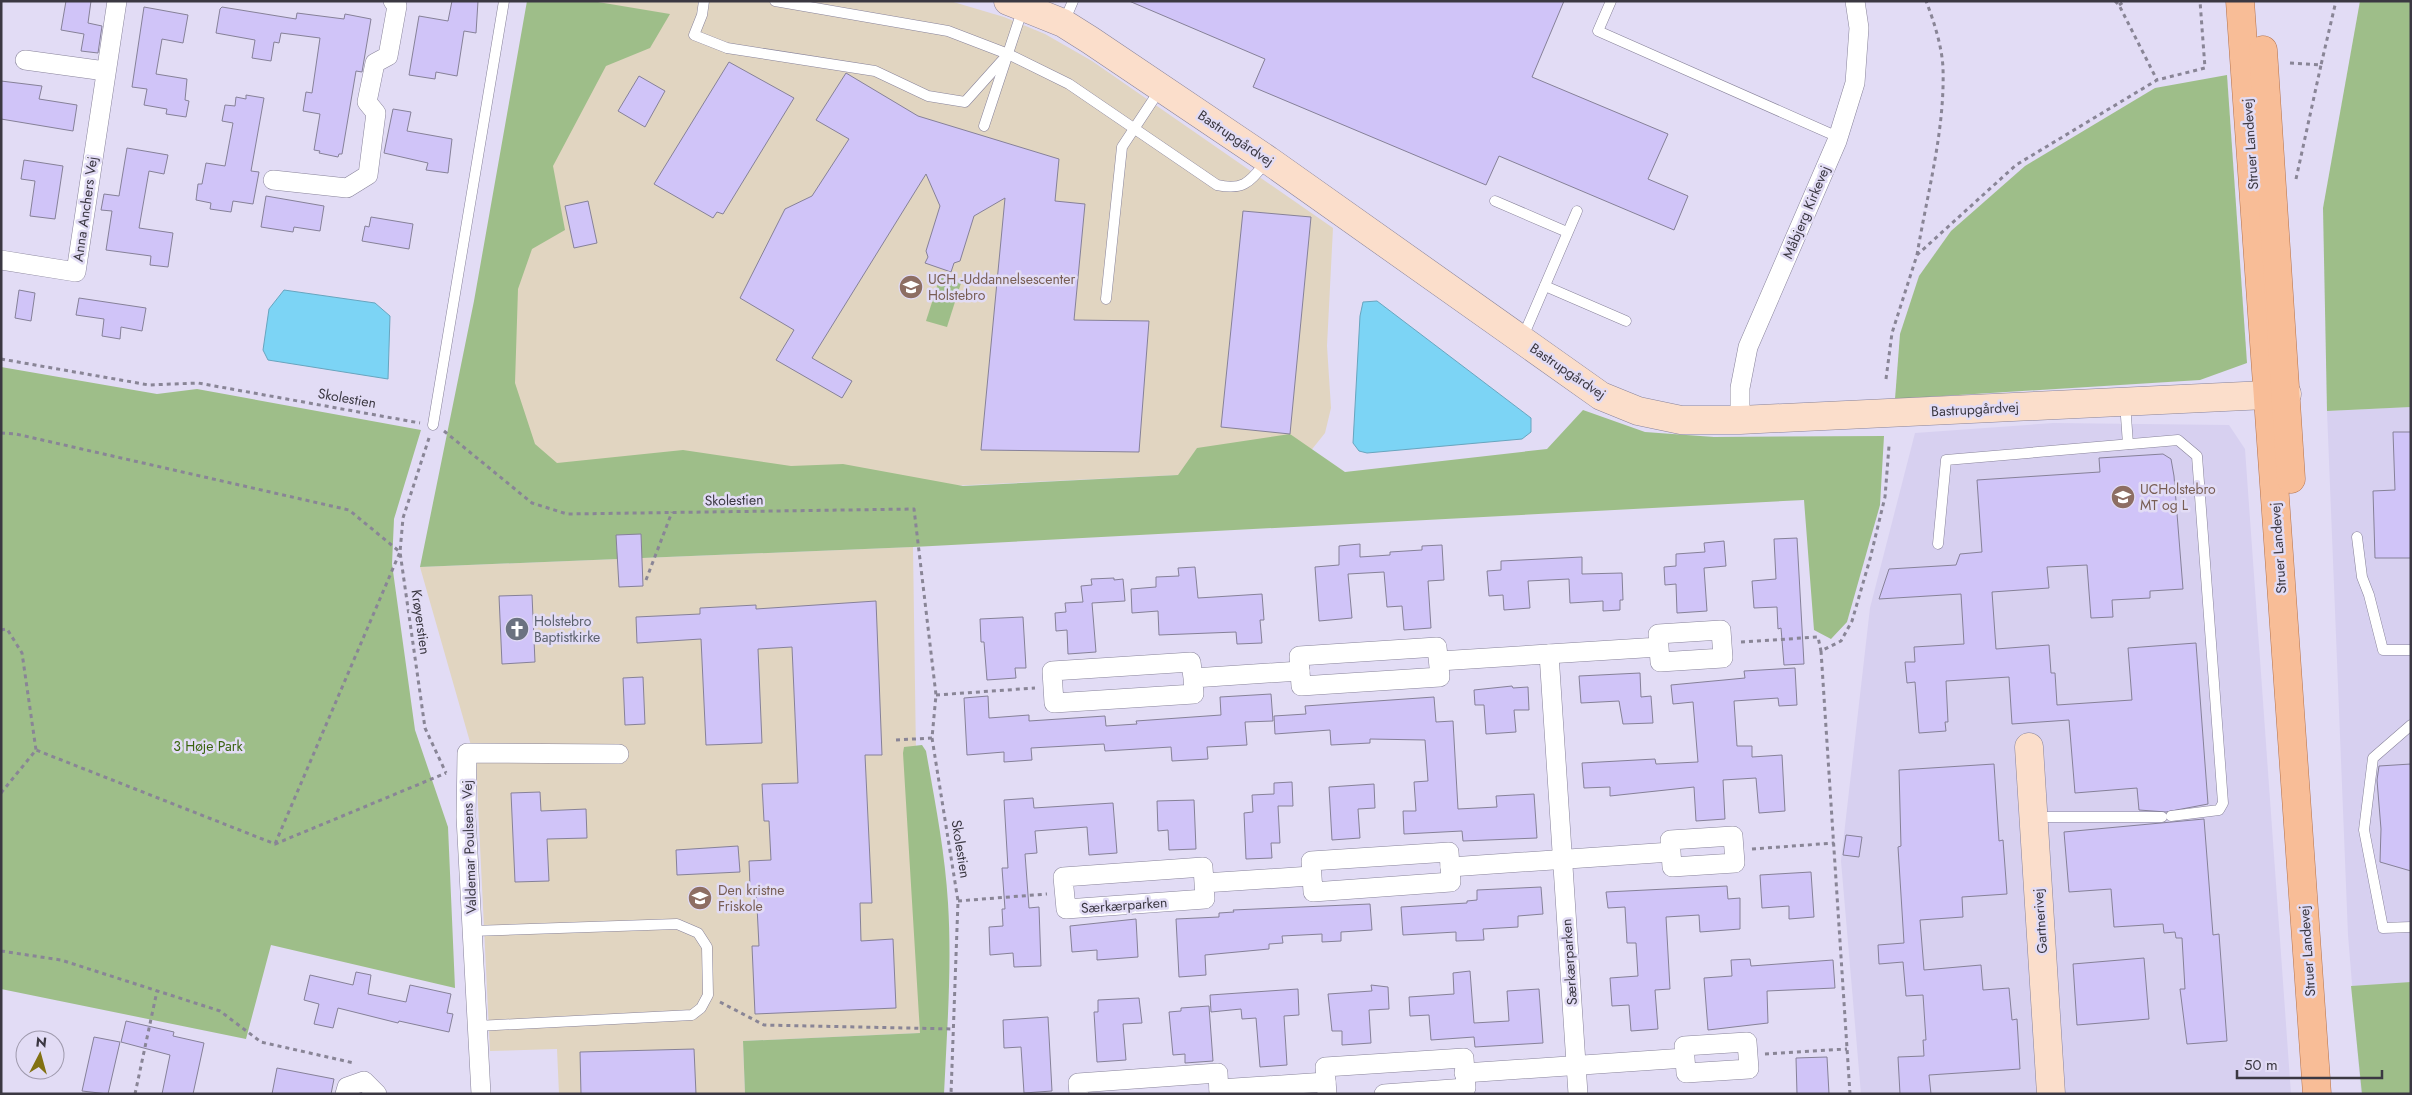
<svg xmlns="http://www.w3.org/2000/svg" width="2412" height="1095" font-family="Jost,sans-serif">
	<rect width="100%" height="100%" fill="#e2dcf5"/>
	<g fill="#d7d0f0">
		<path d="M2411 407V1094H2361L2348 935 2327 411Z"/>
		<path d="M2053 423 2229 425 2245 449 2291 1094H1861L1841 861 1870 608 1915 433Z"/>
	</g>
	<g fill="#e1d5c1">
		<path d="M534 1H950L1004 17 1045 34 1092 61 1333 228 1327 346 1331 408 1325 433 1309 453 1178 475 573 504 469 442Z"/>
		<path d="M913 547 920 1033 743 1041 745 1094H559L557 1049 490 1051 476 763 420 567Z"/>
	</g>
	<g fill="#9ebe89">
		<path d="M527 1H592L670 14 650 48 606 66 553 166 565 230 532 249 518 289 515 383 535 444 557 463 683 450 791 466 843 464 963 486 1178 475 1197 448 1290 434 1345 472 1547 449 1583 410 1645 432 1714 437 1884 436 1880 505 1847 622 1831 639 1814 630 1804 500 913 547 420 567 474 301Z"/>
		<path d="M2360 1H2411V407L2327 411 2323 208Z"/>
		<path d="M2227 75 2247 363 2200 380 1895 399 1900 334 1919 276 1951 231 2025 166 2155 88Z"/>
		<path d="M940 277 961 283 947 327 926 321Z"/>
		<path d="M1 367 157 394 197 389 421 430 394 519 392 564 415 730 448 827 455 988 271 945 246 1039 1 989Z"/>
		<path d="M922 745 926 751C935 802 945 852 948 903 952 966 947 1030 944 1094H745L743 1041 920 1033 903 753 904 747Z"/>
		<path d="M2411 982V1094H2362L2351 986Z"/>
	</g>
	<g fill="#7cd4f5" stroke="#68a5bf">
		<path d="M284 290 375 303 390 316 388 379 268 360 263 350 269 309Z"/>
		<path d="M1377 301 1531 418V432L1522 439 1367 453 1359 451 1353 443 1360 316 1363 302Z"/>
	</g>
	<g fill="#d0c4f8" stroke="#868198">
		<path d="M66 1H91L88 23 102 26 98 53 81 51 84 34 61 30Z"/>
		<path d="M452 1H478L476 33 464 31 457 76 436 72 435 79 409 75 419 16 448 21Z"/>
		<path d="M1129 1H1564L1532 77 1668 134 1648 179 1688 196 1674 230 1499 156 1486 185 1253 87 1265 59Z"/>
		<path d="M144 7 188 15 183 43 162 39 156 74 187 79 185 100 189 101 186 117 166 114 167 109 144 105 147 89 132 87Z"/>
		<path d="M222 7 296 19 297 13 344 19 345 14 371 19 362 72 356 71 342 154H339L338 157 319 153 320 151 314 150 320 114 303 111 306 92 312 93 320 38 281 33 279 43 274 42 271 61 252 58 255 40 216 33 220 9Z"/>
		<path d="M729 62 794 98 723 214 717 212 713 218 654 184Z"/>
		<path d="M846 73 918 116 1059 159 1055 201 1085 204 1074 320 1149 321 1139 452 981 450 1005 198 974 216 960 261 954 263 951 272 925 263 928 257 926 251 940 206 926 174 812 358 852 381 842 398 776 360 794 330 740 298 785 209 812 196 849 139 816 120Z"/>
		<path d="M639 76 665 91 645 127 618 111Z"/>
		<path d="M1 81 42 86 39 99 77 105 73 131 1 119Z"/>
		<path d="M246 95 264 98 251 171 259 172 253 204 233 201 231 212 210 209 211 203 196 200 198 184H202L206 163 225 166 233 123 222 121 225 105 235 106 236 97 246 99Z"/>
		<path d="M393 109 411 112 407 131 452 139 448 173 426 170 428 163 384 153Z"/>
		<path d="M127 148 168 155 164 174 149 171 139 228 173 233 168 267 150 265 151 256 106 250 112 211 101 210 104 194 119 196Z"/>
		<path d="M24 160 63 166 55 219 30 216 35 181 21 179Z"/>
		<path d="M266 196 324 206 320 231 294 227 293 232 261 227Z"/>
		<path d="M588 201 597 243 574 248 565 206Z"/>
		<path d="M1243 211 1311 217 1290 434 1221 427Z"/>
		<path d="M371 217 413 224 409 249 362 241 365 226 369 227Z"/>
		<path d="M19 290 35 293 31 321 15 318Z"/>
		<path d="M79 298 146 308 142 331 121 327 120 339 102 336 104 319 76 315Z"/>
		<path d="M2393 432H2411V558H2375L2373 491 2395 490Z"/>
		<path d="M2163 454 2171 459 2174 476 2183 589 2150 591V598L2112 600 2113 617 2091 618 2087 565 2047 567 2049 588 1992 592 1996 649 2049 645 2051 673H2055L2057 705 2132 700 2128 648 2196 643 2208 804 2166 812 2139 810 2137 788 2075 793 2069 720 2012 724 2009 677 1946 681 1948 722H1945L1946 731 1919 733 1915 682 1907 683 1905 662H1915L1914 647 1964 644 1961 594 1879 599 1889 569 1956 565 1960 554 1982 552 1977 480 2100 472 2099 458Z"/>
		<path d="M641 534 643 586 619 587 616 535Z"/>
		<path d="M1797 538 1804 664 1784 665 1781 628 1778 629 1777 607 1754 608 1752 581 1776 579 1774 539Z"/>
		<path d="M1724 541 1726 566 1704 568 1707 611 1677 613 1676 584 1665 585 1664 567 1676 566V554L1705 552 1704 543Z"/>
		<path d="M1360 544V557L1390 555V552L1422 550V546L1442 545 1444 580 1428 581 1431 628 1404 630 1402 606 1387 607 1384 572 1348 574 1352 618 1319 621 1315 567 1339 565V546Z"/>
		<path d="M1582 557V574L1622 573 1623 600H1620V610L1603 611V601L1570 603 1569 579 1528 581 1530 608 1504 610 1503 595 1489 596 1487 571 1501 570V561Z"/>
		<path d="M1195 567 1198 598 1262 594 1264 620H1260L1262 643 1237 644 1236 632 1159 635 1158 611 1132 613 1131 589 1156 587V577L1179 576 1178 568Z"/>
		<path d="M1114 578V580L1123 579 1125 601 1092 603 1096 652 1068 654 1067 630 1056 631 1055 613 1066 612 1065 603 1083 602 1081 586 1092 585 1091 579Z"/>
		<path d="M532 595 535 662 502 664 499 596Z"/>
		<path d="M876 601 882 755H865L872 903H860L861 941 893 939 896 1008 755 1014 752 946H759L756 887H750L749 861 771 860 769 821H764L762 784 798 783 792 647 758 649 762 743 706 745 701 639 637 643 636 617 700 614V608L756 605V609Z"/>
		<path d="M1023 617 1026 668H1015L1016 678 987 680 984 642H981L980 619Z"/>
		<path d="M1795 668 1797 705 1779 706 1778 698 1734 701 1737 746H1752V757L1782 755 1785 811 1759 813 1756 778 1723 780 1725 819 1696 821 1694 787 1610 796V787L1584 788 1582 763 1655 759 1656 764 1698 762 1693 702 1673 704 1671 685 1745 678 1744 671Z"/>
		<path d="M1640 673 1641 697 1651 696 1653 723 1623 724 1619 701 1581 703 1579 676Z"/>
		<path d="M643 677 645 724 625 725 623 678Z"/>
		<path d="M1512 686 1513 688 1528 687 1529 710H1514L1516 732 1486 734 1484 705H1475L1474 690Z"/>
		<path d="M1271 694 1273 721 1245 722 1247 745 1207 747 1208 759 1172 761 1171 747 1105 751 1104 744 1031 748 1032 760 1004 762V752L967 755 964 698 988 696 989 718 1029 715V721L1105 716 1106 726 1137 724 1136 721 1221 715 1220 697Z"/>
		<path d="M1434 697 1436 722 1453 721 1458 809 1497 807 1496 796 1534 794 1537 838 1463 841 1462 831 1404 834 1403 811H1416L1414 782 1428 781 1425 740 1370 739V743L1331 745 1330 730 1275 734 1274 716 1306 714 1305 706Z"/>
		<path d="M1994 764 1999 841 2003 840 2007 894 1962 897 1963 917 1920 920 1924 970 1981 965 1983 990 2009 988 2012 1020 2017 1019 2020 1069 1929 1075 1931 1094H1900L1898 1057 1924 1056 1923 1040H1926L1923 995 1906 996 1903 962 1879 964 1878 945 1904 943 1898 847 1901 846 1899 770Z"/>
		<path d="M2411 764V871L2380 862 2381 829 2377 780 2379 766Z"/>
		<path d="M1292 782 1293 806H1278L1280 843H1271L1272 858 1246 859 1244 813 1253 812 1252 795 1274 794V783Z"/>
		<path d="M1374 784 1375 808 1358 809 1360 838 1332 840 1329 787Z"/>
		<path d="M540 792 541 811 586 809 587 838 547 839 549 881 515 882 511 793Z"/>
		<path d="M1033 798 1034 808 1113 803 1117 853 1089 855 1087 827 1035 831 1037 853 1025 854 1029 908 1039 907 1041 966 1014 967 1013 953 990 955 989 927 1003 926 1002 909H1005L1002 868H1008L1004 800Z"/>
		<path d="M1194 800 1196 849 1169 850 1168 830 1158 831 1157 801Z"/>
		<path d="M2204 819 2213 935 2219 934 2227 1041 2187 1044 2180 989H2185L2182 938H2176L2175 932 2164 933 2163 924 2114 927 2111 889 2069 892 2064 832Z"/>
		<path d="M1846 835 1862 837 1859 857 1843 855Z"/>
		<path d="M738 846 740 872 677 875 676 850Z"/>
		<path d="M1811 872 1814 917 1789 919V906L1762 908 1760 875Z"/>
		<path d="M1727 886 1728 899 1740 898V929L1700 932 1699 915 1666 917 1670 989 1655 990 1658 1029 1631 1031 1629 1005 1612 1006 1610 978 1638 976 1636 943H1627L1625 907 1608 908 1606 892Z"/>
		<path d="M1541 887 1543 914 1518 916V927L1483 929 1484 940 1456 941V932L1403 935 1401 907 1467 903V901L1477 900V890Z"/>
		<path d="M1370 904 1372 930 1341 932V941L1322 942V934L1282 936 1283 943 1269 944V949L1205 955 1206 975 1179 977 1176 919 1219 917V913L1234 912 1233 910Z"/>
		<path d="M1136 919 1138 957 1097 960V950L1072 952 1070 926Z"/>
		<path d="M2144 958 2149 1019 2077 1025 2073 964Z"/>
		<path d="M1750 959 1751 966 1833 960 1835 988 1767 991 1768 1023 1708 1030 1704 978 1732 976 1731 960Z"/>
		<path d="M1470 971 1474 1023 1509 1021 1507 991 1539 989 1543 1043 1475 1047 1474 1037 1431 1040 1429 1015 1410 1016 1409 997 1454 994 1453 973Z"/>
		<path d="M356 972 371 975 368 994 406 1002 410 985 451 994 447 1013 453 1014 449 1032 399 1021 398 1023 338 1008 333 1028 314 1024 319 1004 304 1000 310 975 353 985Z"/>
		<path d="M1371 985 1388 987 1389 1009 1369 1010 1371 1043 1342 1045V1031H1332L1328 994 1372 991Z"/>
		<path d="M1298 989 1299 1015 1284 1016 1287 1065 1260 1067 1256 1018 1242 1019 1241 1009 1211 1012 1210 995Z"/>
		<path d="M1139 998 1142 1023 1123 1024 1126 1060 1097 1062 1094 1012H1098V1000Z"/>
		<path d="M1209 1006 1213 1061 1185 1063V1054L1173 1055 1169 1012 1181 1011V1008Z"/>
		<path d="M1048 1017 1052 1091 1024 1093 1021 1047 1004 1048 1003 1020Z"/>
		<path d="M126 1021 174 1032 173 1036 204 1043 193 1094H162L170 1055 121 1042Z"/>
		<path d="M94 1037 120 1042 108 1094 82 1091Z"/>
		<path d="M694 1049 696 1094H581L580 1052Z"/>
		<path d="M1827 1057 1829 1094H1797L1796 1058Z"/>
		<path d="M277 1068 334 1079 331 1094H272Z"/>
	</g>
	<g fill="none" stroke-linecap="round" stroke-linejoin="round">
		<g stroke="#88839a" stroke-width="11">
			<g id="lane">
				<path d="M704 1 702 15 694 35 727 48 875 71 928 96 965 102 1008 54"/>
				<path d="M775 1 948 31 1008 54 1069 84 1217 185C1245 191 1250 181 1267 161"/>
				<path d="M1611 1 1598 31 1838 137"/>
				<path d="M1064 22 1073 1"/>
				<path d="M984 126 1023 8"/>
				<path d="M1495 201 1567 232"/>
				<path d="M1545 286 1626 321"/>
				<path d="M1106 299 1122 147 1161 88"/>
				<path d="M1522 339 1577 211"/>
				<path d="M2125 403 2128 444"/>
				<path d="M433 425 504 1"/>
				<path d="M2357 537 2362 577 2369 595 2383 650H2411"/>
				<path d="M1938 544 1946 460 2178 440 2197 456 2223 803 2219 810 2171 816"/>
				<path d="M2411 725 2373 758 2364 830 2383 928 2411 927"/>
				<path d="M2035 817H2162"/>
				<path d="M472 931 677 924 698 933 707 947 708 995 701 1008 692 1015 477 1026"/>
			</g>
		</g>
		<g stroke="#88839a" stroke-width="20">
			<g id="street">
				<path d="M25 60 105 71"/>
				<path d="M273 180 347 188 368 175 376 113 367 102 375 63 388 56 397 6 393 1"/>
				<path d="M1 260 76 272 117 1"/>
				<path d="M1740 420V388L1748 347 1837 141 1855 83 1859 28 1855 1"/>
				<path d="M1437 647 1440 677 1301 686 1299 656Z"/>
				<path d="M1549 654 1578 1094"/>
				<path d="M1439 661 1659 647 1660 662 1723 658 1721 630 1658 634 1659 647"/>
				<path d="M1193 678 1194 694 1054 703 1052 671 1191 662 1193 678 1300 671"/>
				<path d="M1449 852 1451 882 1313 892 1311 861Z"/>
				<path d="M1450 867 1671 852 1672 867 1735 863 1733 836 1670 840 1671 852"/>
				<path d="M1204 883 1205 899 1066 909 1063 877 1203 867 1204 883 1311 876"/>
				<path d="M1464 1073 1685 1058 1686 1073 1749 1069 1747 1042 1684 1046 1685 1058"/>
				<path d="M1219 1089 1326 1082"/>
				<path d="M345 1094 347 1087 364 1081 377 1094"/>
				<path d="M481 1094 466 817 467 753 619 754"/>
				<path d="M1079 1094 1078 1083 1218 1073 1219 1094"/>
				<path d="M1327 1094 1325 1067 1464 1058 1466 1088 1384 1094"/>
			</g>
		</g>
		<g stroke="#88839a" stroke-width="29">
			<g id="secondary">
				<path d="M1008 1 1063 23 1090 40 1268 160 1601 396 1638 411 1681 420H1740L2287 394"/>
				<path d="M2029 747 2051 1094"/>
			</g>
		</g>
		<g stroke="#b3724c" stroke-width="29">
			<g id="primary">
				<path d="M2240 1 2317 1094"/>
				<path d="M2263 50 2291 479"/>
			</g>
		</g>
		<g stroke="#898596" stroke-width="3" stroke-dasharray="4 4" stroke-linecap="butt">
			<path d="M2115 1 2119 5 2157 80"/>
			<path d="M2119 5 2125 1"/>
			<path d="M2290 63 2321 65 2336 1"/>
			<path d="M2296 179 2321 65"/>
			<path d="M1917 255C1927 194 1945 131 1943 68 1942 47 1934 21 1926 1"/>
			<path d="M1 359 149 385 198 383 420 423"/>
			<path d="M1886 379 1892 333 1917 255 2016 165 2157 80 2205 68 2200 1"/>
			<path d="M444 431 532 503 567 514 914 509 936 695 932 738 958 901 951 1094"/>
			<path d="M1 433 16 434 349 510 400 552 275 844"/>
			<path d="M429 438 403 518 400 552 425 728 446 773"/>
			<path d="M646 580 672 512"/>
			<path d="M1 630 7 629 22 653 36 750"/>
			<path d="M1741 642 1818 637 1821 651"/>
			<path d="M936 695 1035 688"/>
			<path d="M896 740 932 738"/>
			<path d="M1 793 36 750 275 844 446 773"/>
			<path d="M1752 849 1834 843"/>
			<path d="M958 901 1047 894"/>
			<path d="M1 951 61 960 220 1011 261 1042 354 1063"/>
			<path d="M720 1002 764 1025 953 1029"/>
			<path d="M1765 1054 1847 1049"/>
			<path d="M135 1094 157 991"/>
			<path d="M1850 1094 1821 651 1841 641 1852 621 1870 559 1885 497 1889 446"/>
		</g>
		<use href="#lane" stroke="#fff" stroke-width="10"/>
		<use href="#street" stroke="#fff" stroke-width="19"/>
		<use href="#secondary" stroke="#fbdecb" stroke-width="28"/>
		<use href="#primary" stroke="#f8bd97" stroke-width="28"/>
	</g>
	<defs>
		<g id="school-disc" transform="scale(1.25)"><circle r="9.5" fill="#8d6e63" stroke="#e2dcf5"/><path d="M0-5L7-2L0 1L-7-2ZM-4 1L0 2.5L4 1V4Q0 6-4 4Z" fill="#fff"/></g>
		<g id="church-disc" transform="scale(1.25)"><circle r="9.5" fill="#6b7280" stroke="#e2dcf5"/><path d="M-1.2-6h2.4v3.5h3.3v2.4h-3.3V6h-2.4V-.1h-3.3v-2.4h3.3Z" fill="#fff"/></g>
	</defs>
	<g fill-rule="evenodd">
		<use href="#school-disc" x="911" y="287"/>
		<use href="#school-disc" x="2123" y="497"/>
		<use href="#church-disc" x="517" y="629"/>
		<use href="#school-disc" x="700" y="898"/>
	</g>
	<g text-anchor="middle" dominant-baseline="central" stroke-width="5" stroke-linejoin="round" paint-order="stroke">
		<g font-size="14" fill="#3b3842" stroke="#e2dcf5">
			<text transform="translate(1236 138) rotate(34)">Bastrupgårdvej</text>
			<text transform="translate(2250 144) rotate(-94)">Struer Landevej</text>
			<text transform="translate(85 209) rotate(-82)">Anna Anchers Vej</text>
			<text transform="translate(1806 212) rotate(-67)">Måbjerg Kirkevej</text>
			<text transform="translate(1568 371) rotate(34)">Bastrupgårdvej</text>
			<text transform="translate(347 398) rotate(10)">Skolestien</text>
			<text transform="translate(1975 409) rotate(-3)">Bastrupgårdvej</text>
			<text transform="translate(734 500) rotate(-1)">Skolestien</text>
			<text transform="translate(2278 548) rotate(-94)">Struer Landevej</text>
			<text transform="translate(421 622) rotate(82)">Krøyerstien</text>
			<text transform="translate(469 847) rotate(-92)">Valdemar Poulsens Vej</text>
			<text transform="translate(961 849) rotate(81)">Skolestien</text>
			<text transform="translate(1124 905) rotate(-4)">Særkærparken</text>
			<text transform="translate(2040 921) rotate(-94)">Gartnerivej</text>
			<text transform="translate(2307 951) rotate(-94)">Struer Landevej</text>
			<text transform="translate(1569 962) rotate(-94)">Særkærparken</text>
		</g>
		<g font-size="14" fill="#785e54" stroke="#e2dcf5" text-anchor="start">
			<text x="928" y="279">UCH -Uddannelsescenter<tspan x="928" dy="16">Holstebro</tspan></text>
			<text x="2140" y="489">UCHolstebro<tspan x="2140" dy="16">MT og L</tspan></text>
			<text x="718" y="890">Den kristne<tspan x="718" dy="16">Friskole</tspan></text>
		</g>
		<g font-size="14" fill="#5b616d" stroke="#e2dcf5" text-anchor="start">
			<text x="534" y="621">Holstebro<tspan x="534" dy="16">Baptistkirke</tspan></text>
		</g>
		<g font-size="14" fill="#3a640f" stroke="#e2dcf5">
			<text x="208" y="746">3 Høje Park</text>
		</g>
	</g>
	<rect width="2412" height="1095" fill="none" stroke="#3b3842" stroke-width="5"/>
	<g transform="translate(40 1055) rotate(6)"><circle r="24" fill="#e2dcf5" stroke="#9f9aad"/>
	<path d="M0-4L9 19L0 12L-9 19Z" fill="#827112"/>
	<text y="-8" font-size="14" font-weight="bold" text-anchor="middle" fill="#3b3842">N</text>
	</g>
	<path d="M2237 1070v8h145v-8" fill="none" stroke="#3b3842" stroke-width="2.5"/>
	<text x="2244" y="1070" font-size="15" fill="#3b3842" stroke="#e2dcf5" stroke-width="4" paint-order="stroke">50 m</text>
</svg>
